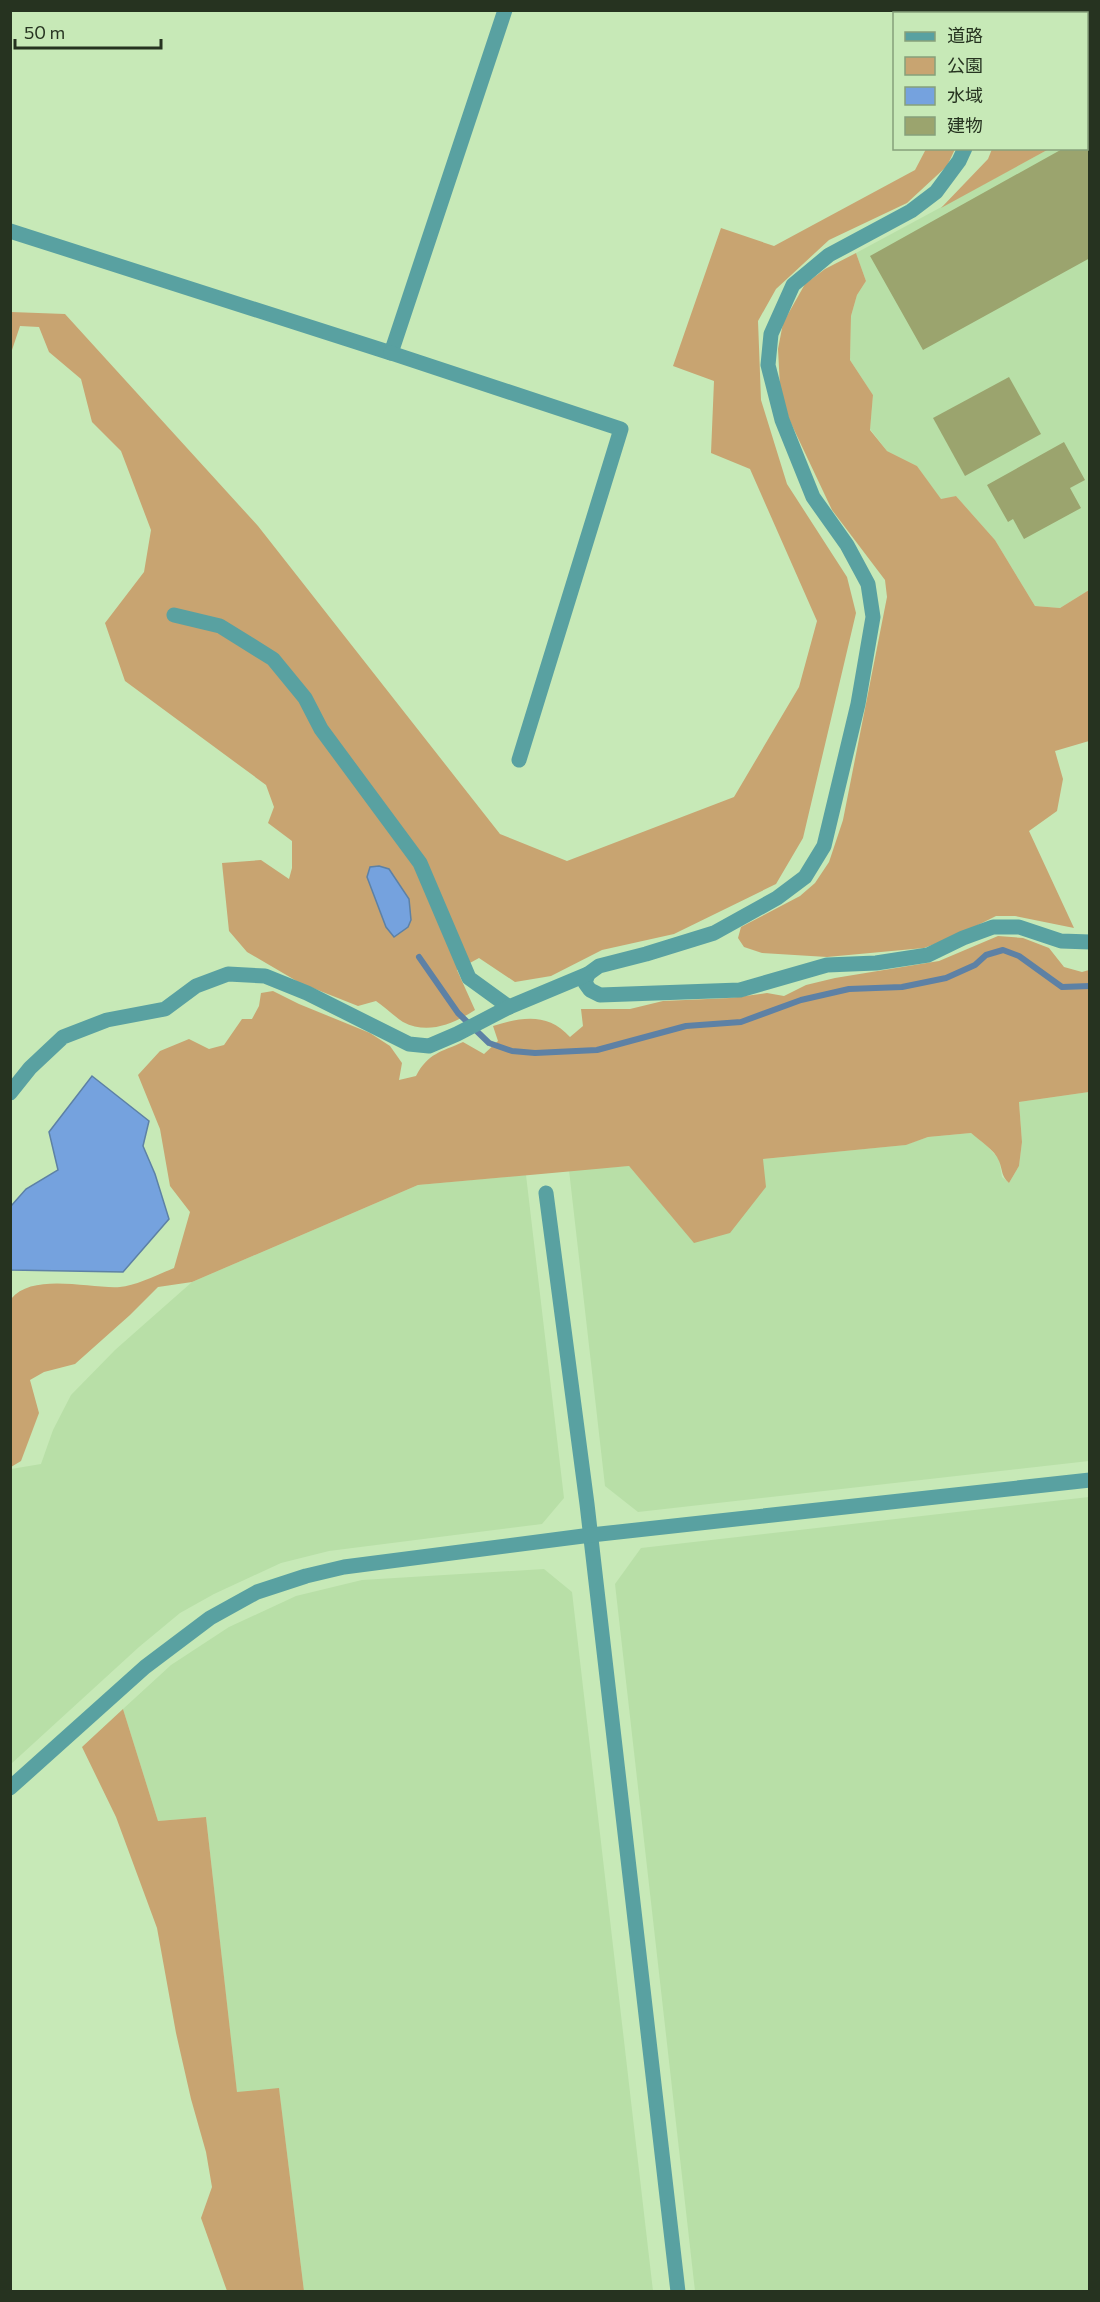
<svg xmlns="http://www.w3.org/2000/svg" width="1100" height="2302" font-family="Commissioner,'Noto Sans JP',sans-serif">
	<rect width="100%" height="100%" fill="#c7e9b7"/>
	<g fill="#b8dfa7">
		<path d="M1089 126V590L1060 608 1035 606 995 540 956 496 941 500 917 466 887 451 870 429 873 395 850 360 851 316 857 295 866 281 856 253 1049 149 1086 148 1087 128Z"/>
		<path d="M1089 1092V1461L638 1512 605 1486 569 1170 629 1166 694 1242 763 1159 905 1145 928 1137 971 1133 986 1145 999 1159 1002 1177 1009 1183 1019 1166 1022 1142 1019 1102Z"/>
		<path d="M526 1175 564 1498 542 1524 329 1551 281 1563 214 1594 180 1613 139 1647 11 1764V1469L41 1464 53 1430 71 1395 115 1350 192 1282 418 1185Z"/>
		<path d="M1089 1497V2291H695L615 1584 641 1548Z"/>
		<path d="M544 1569 572 1592 653 2291H304L279 2089 237 2093 206 1817 158 1821 123 1709 171 1665 229 1627 296 1596 362 1580Z"/>
	</g>
	<g fill="#c8a471">
		<path d="M1087 29 1090 36V126L1087 128Z"/>
		<path d="M926 149H955L947 166 907 203 829 240 776 289 758 321 761 400 787 484 847 577 856 613 803 838 776 884 674 934 602 950 551 976 515 982 479 958 457 970 475 1010C453 1024 428 1035 403 1022 394 1016 385 1007 376 1001L358 1006 300 983 247 952 229 931 222 863 261 860 289 879 292 868V841L268 823 274 807 266 785 125 681 105 623 144 572 151 530 121 451 92 422 81 379 49 352 39 327 20 326 11 353V312L65 314 258 526 500 834 567 861 734 797 799 687 817 621 750 469 711 453 714 381 673 366 721 228 774 246 915 170Z"/>
		<path d="M992 149H1049L941 208 988 159Z"/>
		<path d="M856 253 866 281 857 295 851 316 850 360 873 395 870 430 887 451 917 466 941 499 956 496 995 540 1035 606 1060 608 1089 590V741L1055 751 1063 779 1057 811 1029 831 1074 928 1015 916H996L954 937 924 948 827 957 762 953 744 947 738 938 741 927 800 896 815 883 829 862 843 820 887 597 885 580 832 510 789 419 780 387 778 349 783 323 805 284 825 269Z"/>
		<path d="M998 936 1023 938 1049 948 1064 967 1082 972 1089 970V1092L1019 1102 1022 1142 1019 1166 1009 1183C1001 1176 1003 1171 999 1161 995 1150 980 1141 971 1133L928 1137 906 1145 763 1159 766 1187 730 1233 694 1243 629 1166 418 1185 192 1282 158 1287 130 1315 75 1364 44 1372 30 1380 39 1413 21 1461 11 1467V1299C33 1272 90 1289 120 1287 135 1286 159 1274 174 1268L190 1212 170 1186 160 1129 138 1075 160 1051 189 1039 209 1049 224 1045 242 1019H252L259 1006 261 993 273 991 299 1004 370 1033 390 1046 402 1063 399 1080 416 1076C428 1053 441 1052 463 1042L484 1054 498 1041 493 1026C521 1017 548 1012 570 1037L583 1026 581 1009H630L663 1001 730 998 767 993 784 996 806 985 835 978 939 961Z"/>
		<path d="M123 1709 158 1821 206 1817 237 2092 279 2088 304 2291H227L201 2218 212 2187 206 2152 191 2099 176 2033 157 1928 116 1817 82 1747Z"/>
	</g>
	<g fill="#75a2de" stroke="#5d81a5" stroke-width="1.5">
		<path d="M379 866 389 869 409 899 411 920 408 927 394 937 386 927 367 877 370 867Z"/>
		<path d="M92 1076 149 1121 143 1146 155 1174 169 1219 123 1272 11 1270V1206L26 1189 58 1170 49 1132Z"/>
	</g>
	<g fill="none" stroke-linecap="round" stroke-linejoin="round">
		<path stroke="#5d81a5" stroke-width="6" d="M419 957 458 1013 489 1043 512 1051 535 1053 597 1050 686 1026 741 1022 801 1000 849 989 902 987 946 978 975 965 986 955 1003 950 1019 956 1062 987 1090 986"/>
	</g>
	<g fill="#9ba46e">
		<path d="M1090 134V258L923 350 870 256 1064 148H1086V136Z"/>
		<path d="M1009 377 1041 434 965 476 933 418Z"/>
		<path d="M1064 442 1085 480 1070 488 1081 508 1024 539 1013 519 1008 522 987 485Z"/>
	</g>
	<g fill="none" stroke-linecap="round" stroke-linejoin="round">
		<g stroke="#59a1a1" stroke-width="15">
			<path d="M1027 14 1029 10"/>
			<path d="M10 231 391 353 505 10"/>
			<path d="M391 353 621 429 519 760"/>
			<path d="M174 615 220 626 273 659 305 698 321 729 420 863 469 978 509 1007"/>
			<path d="M588 974 585 983 590 990 600 995 740 990 827 965 876 963 928 955 963 938 993 927H1019L1061 941 1090 942"/>
			<path d="M10 1093 30 1068 63 1037 107 1020 165 1009 196 986 228 974 265 976 307 993 409 1044 429 1046 457 1034 509 1007 588 974 599 966 646 954 714 933 777 898 805 877 824 846 858 704 873 617 868 584 847 545 813 497 782 420 768 365 771 334 793 285 829 255 911 211 936 192 959 161 965 148"/>
			<path d="M546 1193 587 1504 678 2292"/>
			<path d="M10 1788 145 1667 210 1618 257 1592 306 1576 344 1567 591 1535 1090 1480"/>
		</g>
	</g>
	<rect width="1100" height="2302" fill="none" stroke="#263320" stroke-width="24"/>
	<rect x="893" y="12" width="195" height="138" fill="#c7e9b7" stroke="#87a07b" stroke-width="1.5"/>
	<rect x="905" y="32" width="30" height="9" fill="#59a1a1" stroke="#87a07b" stroke-width="1.5"/>
	<text x="947" y="42" font-size="18" fill="#263320">道路</text>
	<rect x="905" y="57" width="30" height="18" fill="#c8a471" stroke="#87a07b" stroke-width="1.5"/>
	<text x="947" y="72" font-size="18" fill="#263320">公園</text>
	<rect x="905" y="87" width="30" height="18" fill="#75a2de" stroke="#87a07b" stroke-width="1.5"/>
	<text x="947" y="102" font-size="18" fill="#263320">水域</text>
	<rect x="905" y="117" width="30" height="18" fill="#9ba46e" stroke="#87a07b" stroke-width="1.5"/>
	<text x="947" y="132" font-size="18" fill="#263320">建物</text>
	<path d="M15 39v9h146v-9" fill="none" stroke="#263320" stroke-width="3"/>
	<text x="24" y="39" font-size="18" fill="#263320" stroke="#c7e9b7" stroke-width="4.5" paint-order="stroke">50 m</text>
</svg>
